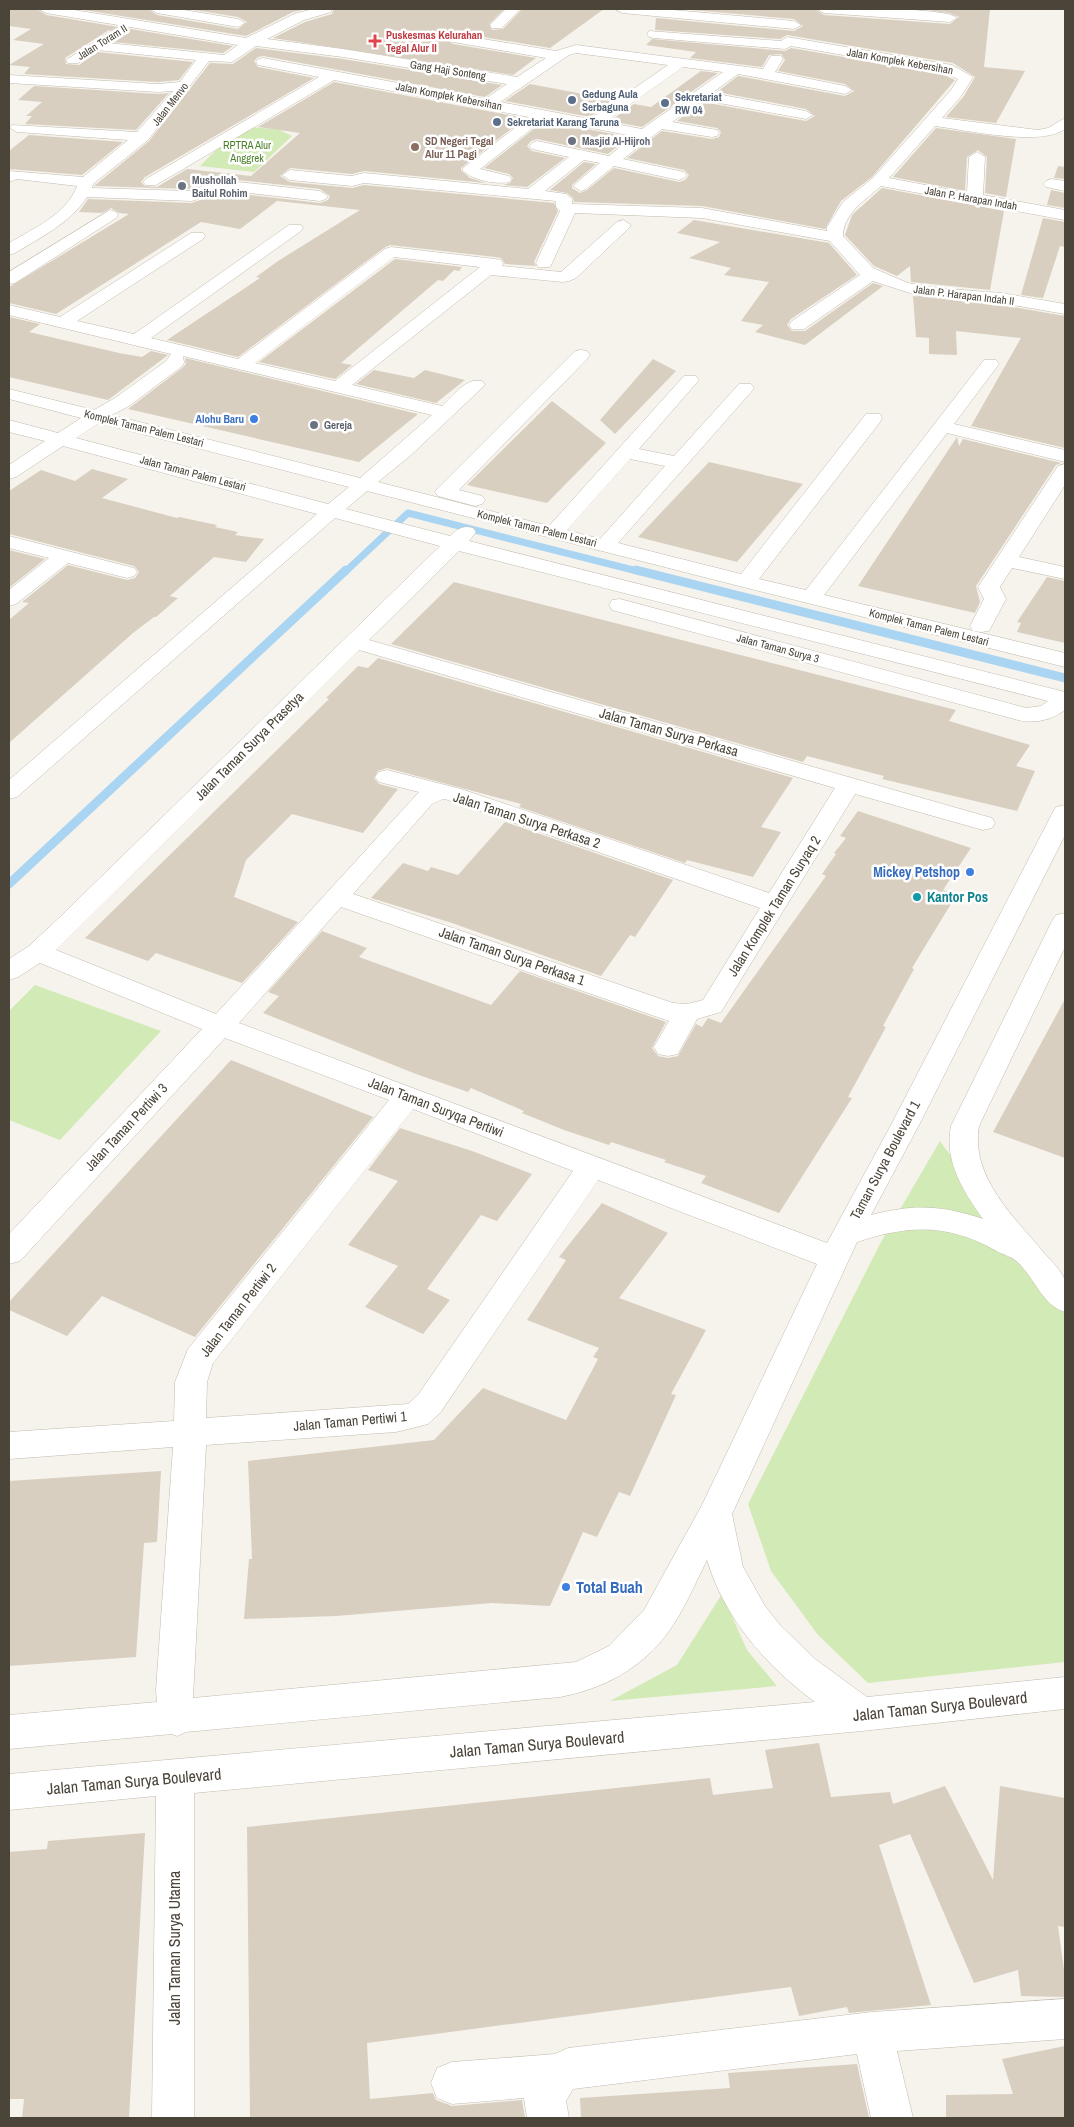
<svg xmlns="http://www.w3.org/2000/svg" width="1074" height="2127" font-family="'Archivo Narrow',sans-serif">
	<rect width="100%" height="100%" fill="#f6f3ec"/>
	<g fill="#d2eab5">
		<path d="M248 127 277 129 292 136 254 172 200 166 216 150Z"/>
		<path d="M35 985 161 1031 60 1140 9 1120V1011Z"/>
		<path d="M940 1141 1065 1314V1662L868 1683 818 1635 771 1571 748 1504 881 1242Z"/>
		<path d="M722 1594 747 1650 777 1686 610 1701 677 1665Z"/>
	</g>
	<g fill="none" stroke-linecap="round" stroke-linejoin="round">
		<path stroke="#a9d4f2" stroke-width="7" d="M345 572 408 513 641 572"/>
		<g stroke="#a9d4f2" stroke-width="9">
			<path d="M636 570 1065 678"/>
			<path d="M9 884 346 570"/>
		</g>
	</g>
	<g fill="#d8cfc1">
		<path d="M9 9H37L46 15 233 46 223 53 113 42 119 36 109 30 65 58 66 64 79 65 97 52 193 62 179 80 158 82 24 74 30 67 9 65 44 44 13 40 31 29 9 26Z"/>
		<path d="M78 9H148L157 15 238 29 247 22 238 17 188 9H307L293 12 246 36Z"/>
		<path d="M334 9H504L489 24 492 30 503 29 522 9H604L550 48 453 32 444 37 453 44 536 58 513 75 273 38 305 22 332 14Z"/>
		<path d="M680 9H815L824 15 950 24 959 17 949 13 920 9H990L984 67 1025 71 996 123 946 117 964 96 975 77 953 63 787 35 780 39 655 30 656 18 794 31 803 26 794 19Z"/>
		<path d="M652 39 785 51 791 48 942 74 955 80 872 177 841 201 825 229 702 206 574 202 573 198 567 193 550 190 584 162 596 164 572 185V188L580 193 587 190 614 168 679 182 685 180 689 175 684 170 627 158 662 131 712 139 719 137 721 132 717 128 677 121 703 102 806 121 815 116 806 109 717 92 738 76 845 96 854 91 845 84 778 71 785 60 781 54 769 55 762 67 690 58 696 52 646 45Z"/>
		<path d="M256 48 343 59 502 85 485 97 263 56 258 57 254 61 258 67 314 78 145 177 141 182 145 186 157 187 187 169 251 176 300 133 258 127 334 82 525 118 461 168V170L470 178 486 183 364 171 352 174 290 168 280 176 290 182 352 188 364 185 554 203 558 211 534 262 536 266 505 264 501 258 495 257 390 245 384 248 238 357 167 340 260 278 256 277 278 261 360 210 277 201 240 229 201 222 56 314 9 303V287L129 214 119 213 111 208 102 213 79 212 88 199 192 203 222 192 320 203 328 200 330 196 320 189 220 178 190 189 94 186 149 141 210 63 233 64Z"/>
		<path d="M701 71 718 73 642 127 610 121 634 104 651 107Z"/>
		<path d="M530 84 615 100 590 117 505 101Z"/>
		<path d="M34 86 158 94 169 93 136 130 25 124 32 116H26L42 102 18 100Z"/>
		<path d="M544 121 629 137 608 154 537 139 531 141 527 146 532 151 565 158 527 187 503 185 510 183 513 178 509 174 484 168Z"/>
		<path d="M936 128 1016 139 1006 197 985 193 987 157 978 150 967 157 965 191 893 177Z"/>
		<path d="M29 135 123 142 82 175 9 169V151Z"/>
		<path d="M1058 166 1065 167V179L1054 178Z"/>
		<path d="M882 188 1004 211 990 290 911 282 910 266 897 276 874 266 845 235 852 215Z"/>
		<path d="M1051 190 1065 193V208L1047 205Z"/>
		<path d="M1043 218 1065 222V247L1060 246 1043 298 1021 295Z"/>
		<path d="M694 220 829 243 857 275 791 319 787 325 792 331H805L873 283 883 286 805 345 755 332 763 325 741 321 769 282 724 275 731 268 689 258 720 242 677 233Z"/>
		<path d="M395 259 462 267 459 271 454 270 443 281 438 280 341 363 352 365 335 379 259 362Z"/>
		<path d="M913 296 1001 305 1065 316V448L971 426 1021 338 956 331 957 355 929 354V338L916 337Z"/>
		<path d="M9 317 40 324 29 332 119 353 142 357 151 351 168 355 108 400 9 377Z"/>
		<path d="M185 358 418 414 359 462 128 409 182 368 186 364Z"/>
		<path d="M653 359 676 371 615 434 600 420Z"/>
		<path d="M374 370 414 378 425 370 465 380 436 403 356 384Z"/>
		<path d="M552 401 606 443 547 503 467 485Z"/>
		<path d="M957 437 959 446 963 439 1061 463 1056 465 976 586 980 602 975 613 858 586Z"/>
		<path d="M709 462 803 484 737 562 638 537Z"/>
		<path d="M92 469 128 479 102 498 177 518 179 517 217 525 215 527 238 532 235 535 264 539 246 562 214 557 170 596 178 598 156 617H154L133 633 9 743V620L29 603 22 602 68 565 127 580 135 578 139 572 134 566 9 534V491L41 470 75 481Z"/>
		<path d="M9 550 45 559 9 588Z"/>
		<path d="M1047 577 1065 581V643L1017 632 1021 623 1017 622Z"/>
		<path d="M454 582 956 710 949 721 1030 745 1016 766 1035 771 1017 811 882 779 884 776 807 756 803 762 391 644Z"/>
		<path d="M378 658 793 778 761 827 781 832 753 877 687 860 685 863 519 807 521 804 387 768 378 771 374 778 379 784 398 789 363 833 292 814 246 860 234 897 298 922 242 983 156 953 148 961 85 938 329 699 326 698 358 666 368 668Z"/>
		<path d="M858 811 971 848 943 890 957 894 912 968 914 969 883 1026 886 1027 848 1097 852 1098 779 1213 701 1183 706 1176 664 1162 666 1160 611 1142 609 1145 564 1130 522 1113 524 1111 471 1088 468 1092 416 1074 263 1013 279 996 268 992 322 931 367 948 359 957 491 1005 520 971 666 1022 652 1048 658 1056 668 1058 678 1056 696 1024 702 1027 708 1018 721 1023 826 876 822 874 836 854 834 853 846 838 840 836Z"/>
		<path d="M505 822 673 880 635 937 630 935 601 976 452 923 371 898 403 863 428 871 431 867 458 875Z"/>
		<path d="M1065 999V1158L993 1132Z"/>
		<path d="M231 1060 373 1117 195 1337 102 1296 67 1336 9 1310V1302Z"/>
		<path d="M400 1128 472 1151 532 1174 497 1221 481 1215 427 1289 450 1300 423 1334 365 1307 398 1266 348 1245 398 1181 368 1170Z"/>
		<path d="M602 1203 668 1233 619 1298 706 1330 671 1394 676 1395 630 1496 619 1492 597 1537 583 1532 550 1606 492 1603 336 1616 244 1619 249 1559H252L248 1461 434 1440 483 1388 566 1420 598 1359 593 1357 599 1348 527 1320 566 1260 559 1257Z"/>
		<path d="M161 1471 157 1542 144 1543 136 1657 9 1666V1481Z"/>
		<path d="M819 1743 831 1797 890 1792 893 1804 945 1786 993 1880 1000 1786 1065 1798V1927L1058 1926 1065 1977V1997L1021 1996 1018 1970 974 1983 910 1834 879 1845 931 2005 849 2013 847 2007 799 2016 791 1987 367 2043 370 2099 433 2093 436 2100 452 2106 522 2100 525 2118H250L247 1827 710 1778 713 1795 773 1788 765 1750Z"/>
		<path d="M145 1833 129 2118H22L24 2099H9V1852L47 1849 48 1841Z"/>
		<path d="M1065 2046V2118H946V2095L1013 2094 1002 2059Z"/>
		<path d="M857 2064 869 2118H581L580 2098 730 2088 728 2073Z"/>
	</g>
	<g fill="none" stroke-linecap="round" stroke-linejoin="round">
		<g stroke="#c2bbae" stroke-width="1">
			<g id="minor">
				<path d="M39 9H68L246 38 294 14 313 9H332L331 12 304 20 267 39 343 49 517 77 546 58 453 42 446 38 453 34 556 51 576 45 763 69 771 56H781L783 59 775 72 845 86 852 90 845 94 738 74 712 93 806 111 813 115 806 119 703 100 672 122 717 130 719 133 717 136 712 137 662 129 623 159 684 172 687 175 684 178 679 180 614 166 586 189 581 191 573 186 600 163 584 160 545 191 566 194 572 199V204L702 208 827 231V227L843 202 873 178 951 90 958 79 943 72 791 46 785 49 654 38 649 37 647 34 649 31 781 41 787 37 952 65 973 77 962 95 942 118 1038 130 1048 128 1065 118V129C1041 147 966 130 935 126L889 178 967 193 969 157 977 152 985 157 983 195 1065 210V220L881 186C865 200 843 214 843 236L873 268 908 283 936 288 1001 293 1065 304V314L1001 303 919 296 873 281 804 329H792L789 325 792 321 860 275 830 241 702 218 575 213 552 263 550 267H538L536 263 560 211 556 207V201L364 183 352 186 290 180 282 175 290 170 352 176 364 173 528 189 569 157 532 149 529 146 532 143 537 141 609 156 633 136 544 119 480 169 509 176 512 179 509 182C497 185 470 180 462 169L529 117 334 80 156 185H146L143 182 146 179 319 77 258 65 256 62 258 59 263 58 485 99 507 84 343 57 256 46 232 62 209 61 148 140 93 184 92 188 190 191 220 180 320 191 328 196 326 199 320 201 222 190 192 201 87 197C69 224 41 237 15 253L9 255V243C34 228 66 215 77 186L17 179 9 182V171L83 177 128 140 17 132 10 128 12 125 137 132 173 91 158 92 9 83V75L158 84 180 82 196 60 97 50 78 63H68L66 60 110 32 117 36 108 43 224 55 238 45 46 13ZM576 53 668 65 590 119 500 102 569 55ZM683 67 723 72 642 129 605 122Z"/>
				<path d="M150 9H178L238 19 245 23 238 27 157 13Z"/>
				<path d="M506 9H520L502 28H492L490 25Z"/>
				<path d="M615 9H662L794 21 801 25 794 29 622 13Z"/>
				<path d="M817 9C837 8 947 7 957 18L950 22 824 13Z"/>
				<path d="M1051 179 1065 181V191L1046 187 1043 184 1046 181Z"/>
				<path d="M110 210 116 212 118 215 116 218 15 283 9 284V272Z"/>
				<path d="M623 220 631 225 629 228 576 278 569 281 563 282 491 275 352 385 442 406C453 396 466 377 482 381L485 385 410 456 378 482 549 526 684 376H696L699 380 639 449 674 456 739 384H751L754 388 751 392 618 543 741 574 866 414H880L882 418 880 422 759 579 806 590 984 360H996L999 364 954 424 1065 450V462L947 433 824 595 1065 653V667L739 586 367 491 346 509 450 536C458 529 462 525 473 528L476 532 469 541 1065 692V710C1052 720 1034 724 1018 720L612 610 609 605 612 600 620 599 1026 708 1041 706 1048 701 459 551 369 640 992 818 995 823 992 828 983 830 855 794 721 1012 697 1019 678 1054 668 1056 658 1054 654 1047 669 1021 341 907 239 1023 827 1243 891 1125 1053 812 1056 807 1065 805V835L919 1125 871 1215C914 1204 941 1205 983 1219 963 1190 944 1162 951 1126L1052 921 1056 915 1065 913V947L979 1126C970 1177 1015 1218 1045 1254 1051 1261 1060 1269 1064 1278 1068 1285 1065 1303 1065 1312 1041 1305 1034 1275 1015 1260 1010 1256 1001 1254 995 1250 946 1223 909 1225 857 1242L732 1514 743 1567 765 1606 780 1625 815 1659 867 1697 1065 1677V1709L862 1731 194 1793V2118H152L156 1796 9 1810V1774L815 1702C766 1666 725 1619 707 1560 695 1584 684 1610 669 1631 643 1668 603 1689 560 1697L186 1732 177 1736 172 1734 9 1749V1715L157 1702 156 1690 173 1447 9 1459V1432L174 1421 175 1382 188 1349 389 1100 225 1038 20 1261 9 1264V1234L202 1029 40 963 18 977 9 980V959L29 946 59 918 440 546 335 518 17 797 9 799V780L317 514 63 446 16 477 9 479V465L45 441 9 432V420L58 433 81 418 9 399V389L94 410 115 398 166 361 171 354 9 315V305L60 317 191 233H203L205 236 203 239 77 321 134 334 289 225H301L303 228 301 231 151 338 238 359 385 249 391 247 495 259 501 260 503 264 502 266 561 272 617 222ZM394 257 480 267 335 381 255 363ZM183 356 432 415 360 478 112 415 129 406 181 367 184 363ZM99 423 349 487 328 504 76 438ZM630 459 665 466 600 539 567 530ZM359 650 835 788 769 893 461 789 387 770 379 772 375 777 379 782 419 792 216 1014 56 950ZM443 799H445L760 908 703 1000 687 1004 673 1003 353 894 432 804ZM413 1109 573 1171 418 1395 408 1404 206 1418 207 1382 213 1363ZM598 1180 817 1264 702 1505 644 1610 609 1646 576 1662 193 1698 206 1445 396 1432 428 1424 440 1413Z"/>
				<path d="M581 350 587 351 590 355 587 359 459 490 482 496 485 500 482 504 475 506 438 496 435 492 438 488 575 351Z"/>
				<path d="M1065 464V485L1019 557 1065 567V579L1012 568 1000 587 1006 599 989 631 981 632 973 631 970 626 984 599 978 587 1058 466Z"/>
				<path d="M9 536 134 568 137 572 134 576 127 578 68 563 16 604 9 606V590L49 558 9 548Z"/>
				<path d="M1065 1999V2039L897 2051 913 2118H871L857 2054 573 2089 566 2101 569 2118H527L524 2098 452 2104 437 2098 431 2083 437 2068 452 2062 555 2054 568 2048 872 2012Z"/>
			</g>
		</g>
		<use href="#minor" fill="#fff" fill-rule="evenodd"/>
	</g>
	<path fill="#e0444e" stroke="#fff" stroke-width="2" d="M372.5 33.5h5v5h5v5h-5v5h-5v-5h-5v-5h5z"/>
	<g fill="#5c6f8a" stroke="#fff" stroke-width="2">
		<circle cx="572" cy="100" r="5"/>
		<circle cx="665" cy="103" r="5"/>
		<circle cx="497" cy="122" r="5"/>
	</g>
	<g fill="#6b7280" stroke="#fff" stroke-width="2">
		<circle cx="572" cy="141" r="5"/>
		<circle cx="182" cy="186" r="5"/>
		<circle cx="314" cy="425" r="5"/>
	</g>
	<circle fill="#8d6e63" stroke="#fff" stroke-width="2" cx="415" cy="147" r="5"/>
	<g fill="#3f7fe0" stroke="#fff" stroke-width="2">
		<circle cx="254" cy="419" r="5"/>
		<circle cx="970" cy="872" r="5"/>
		<circle cx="566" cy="1587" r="5"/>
	</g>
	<circle fill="#0f9aa8" stroke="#fff" stroke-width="2" cx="917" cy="897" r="5"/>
	<g text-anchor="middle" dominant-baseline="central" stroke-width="5" stroke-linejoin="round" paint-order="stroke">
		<g font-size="11" font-weight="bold" fill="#be3a42" stroke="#fff" text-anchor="start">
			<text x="386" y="35">Puskesmas Kelurahan<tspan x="386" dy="13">Tegal Alur II</tspan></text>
		</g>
		<g font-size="11" fill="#4b4439" stroke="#fff">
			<text transform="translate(102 42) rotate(-32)">Jalan Toram II</text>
			<text transform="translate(900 61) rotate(10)">Jalan Komplek Kebersihan</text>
			<text transform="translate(448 70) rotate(9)">Gang Haji Sonteng</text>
			<text transform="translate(449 96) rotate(11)">Jalan Komplek Kebersihan</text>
			<text transform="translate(170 104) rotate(-52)">Jalan Menvo</text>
			<text transform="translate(971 198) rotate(10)">Jalan P. Harapan Indah</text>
			<text transform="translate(964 295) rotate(7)">Jalan P. Harapan Indah II</text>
			<text transform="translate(144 428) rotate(14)">Komplek Taman Palem Lestari</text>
			<text transform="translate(193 473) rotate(15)">Jalan Taman Palem Lestari</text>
			<text transform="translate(537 528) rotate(14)">Komplek Taman Palem Lestari</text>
			<text transform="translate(929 627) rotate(14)">Komplek Taman Palem Lestari</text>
			<text transform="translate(778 648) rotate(15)">Jalan Taman Surya 3</text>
		</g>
		<g font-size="11" font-weight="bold" fill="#4e5e75" stroke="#fff" text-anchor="start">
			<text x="582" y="94">Gedung Aula<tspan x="582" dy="13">Serbaguna</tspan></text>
			<text x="675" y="97">Sekretariat<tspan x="675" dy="13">RW 04</tspan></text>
			<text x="507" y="122">Sekretariat Karang Taruna</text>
		</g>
		<g font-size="11" font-weight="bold" fill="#785e54" stroke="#fff" text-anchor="start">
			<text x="425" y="141">SD Negeri Tegal<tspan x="425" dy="13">Alur 11 Pagi</tspan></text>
		</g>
		<g font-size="11" font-weight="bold" fill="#5b616d" stroke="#fff" text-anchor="start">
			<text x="582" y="141">Masjid Al-Hijroh</text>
			<text x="192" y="180">Mushollah<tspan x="192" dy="13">Baitul Rohim</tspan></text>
			<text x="324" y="425">Gereja</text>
		</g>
		<g font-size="11" fill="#4a7f2a" stroke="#fff">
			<text x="247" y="145">RPTRA Alur<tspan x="247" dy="13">Anggrek</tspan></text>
		</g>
		<g font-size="11" font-weight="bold" fill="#366cbe" stroke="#fff" text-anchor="end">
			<text x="244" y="419">Alohu Baru</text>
		</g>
		<g font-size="14" fill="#4b4439" stroke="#fff">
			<text transform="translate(669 732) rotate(16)">Jalan Taman Surya Perkasa</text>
			<text transform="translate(249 746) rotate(-45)">Jalan Taman Surya Prasetya</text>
			<text transform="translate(527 820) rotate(18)">Jalan Taman Surya Perkasa 2</text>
			<text transform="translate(774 906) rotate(-58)">Jalan Komplek Taman Suryaq 2</text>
			<text transform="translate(512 956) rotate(19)">Jalan Taman Surya Perkasa 1</text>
			<text transform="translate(436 1107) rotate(21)">Jalan Taman Suryqa Pertiwi</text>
			<text transform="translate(126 1127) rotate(-47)">Jalan Taman Pertiwi 3</text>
			<text transform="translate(885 1160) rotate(-62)">Taman Surya Boulevard 1</text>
			<text transform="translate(238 1310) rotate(-52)">Jalan Taman Pertiwi 2</text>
			<text transform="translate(350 1421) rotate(-5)">Jalan Taman Pertiwi 1</text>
		</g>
		<g font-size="14" font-weight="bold" fill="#366cbe" stroke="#fff" text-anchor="end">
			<text x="960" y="872">Mickey Petshop</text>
		</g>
		<g font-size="14" font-weight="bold" fill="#0d838f" stroke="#fff" text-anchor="start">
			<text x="927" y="897">Kantor Pos</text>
		</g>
		<g font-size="16" font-weight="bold" fill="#366cbe" stroke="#fff" text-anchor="start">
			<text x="576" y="1587">Total Buah</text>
		</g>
		<g font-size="16" fill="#4b4439" stroke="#fff">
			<text transform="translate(940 1706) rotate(-6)">Jalan Taman Surya Boulevard</text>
			<text transform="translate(537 1744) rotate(-5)">Jalan Taman Surya Boulevard</text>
			<text transform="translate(134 1781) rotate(-5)">Jalan Taman Surya Boulevard</text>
			<text transform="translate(174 1948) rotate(-90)">Jalan Taman Surya Utama</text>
		</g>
	</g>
	<rect width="1074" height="2127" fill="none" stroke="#4b4439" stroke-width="20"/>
</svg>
